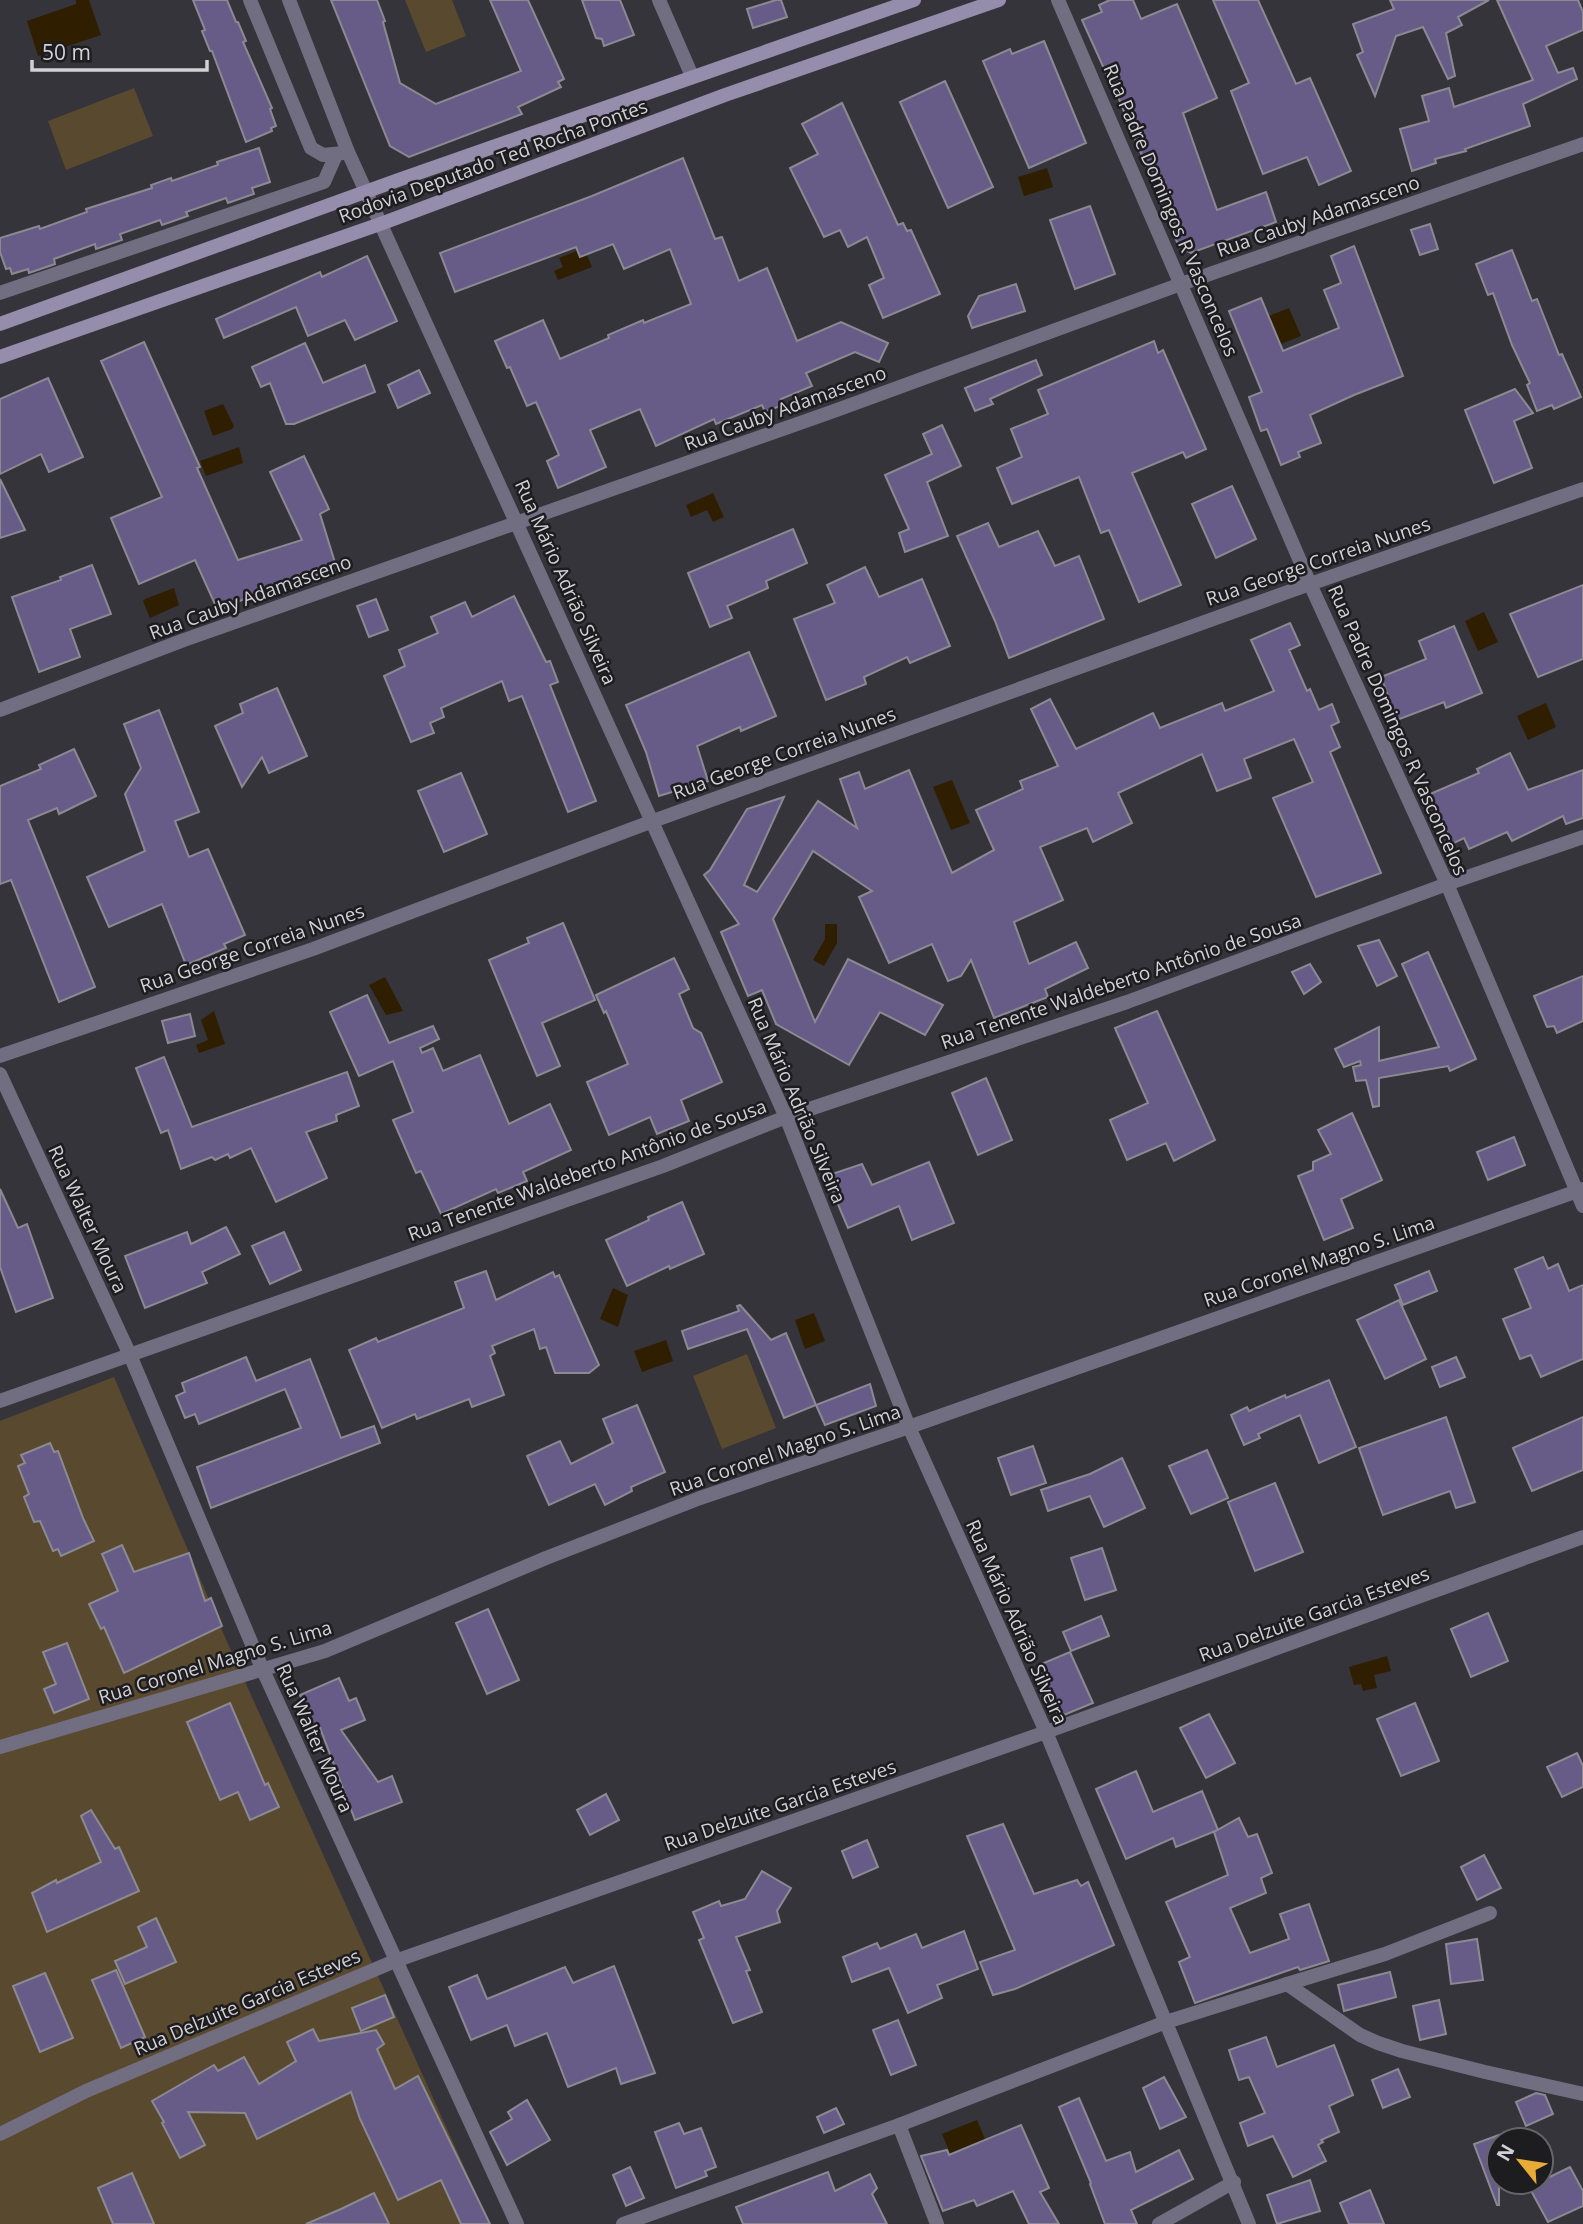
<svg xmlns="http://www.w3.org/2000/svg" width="1583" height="2224" font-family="'Open Sans',sans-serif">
	<rect width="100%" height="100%" fill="#35343b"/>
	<g fill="#59492f">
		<path d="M405 0H452L466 36 426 52Z"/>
		<path d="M134 88 153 136 66 170 48 121Z"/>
		<path d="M747 1354 776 1428 722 1449 693 1376Z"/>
		<path d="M114 1377 228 1644 490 2224H0V1421Z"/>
	</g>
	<g fill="#301e00">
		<path d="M76 0H89L101 35 38 56 27 21 76 4Z"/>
		<path d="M1047 168 1053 187 1024 196 1018 177Z"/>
		<path d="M577 251 579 258 587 255 592 267 558 280 554 271 563 267 559 258Z"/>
		<path d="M1289 308 1301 336 1281 344 1269 316Z"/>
		<path d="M223 404 234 426 232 429 213 436 204 411Z"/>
		<path d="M239 447 243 463 206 476 200 461Z"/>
		<path d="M713 493 724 517 713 522 707 510 691 517 686 505Z"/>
		<path d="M174 588 179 605 150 618 143 601 145 599Z"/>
		<path d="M1484 612 1498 642 1478 651 1465 621Z"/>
		<path d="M1546 703 1556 727 1528 740 1517 716Z"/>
		<path d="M952 780 970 823 951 830 933 787Z"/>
		<path d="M825 924H837V943L824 966 813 960 825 939Z"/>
		<path d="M385 977 403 1011 386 1015 369 985Z"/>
		<path d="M214 1011 225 1044 199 1053 196 1045 208 1040 201 1020Z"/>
		<path d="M613 1288 628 1295 618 1327 600 1319Z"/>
		<path d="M814 1313 825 1341 805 1349 795 1320Z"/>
		<path d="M666 1340 673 1361 642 1372 634 1351Z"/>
		<path d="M1387 1656 1391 1671 1374 1675 1377 1688 1363 1691 1361 1684 1354 1685 1349 1667Z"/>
		<path d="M977 2120 985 2139 950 2153 942 2134Z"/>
	</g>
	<g fill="#675c87" stroke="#8b8a92" stroke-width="2">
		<path d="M193 0H227L236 22H238L246 41 243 42 272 108 270 109 276 126 271 128 272 131 246 142 212 51H210L202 31 205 30Z"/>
		<path d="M331 0H377L385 21 383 22 400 83 436 104 521 71 490 0H528L564 79 558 82 561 87 518 107 522 114 409 157 390 146Z"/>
		<path d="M582 0H620L634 35 604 46 602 39 596 38Z"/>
		<path d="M776 0H781L787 17 753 28 747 9Z"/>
		<path d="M1110 0H1133L1141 19 1177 4 1217 98 1183 113 1217 210 1266 192 1276 222 1191 253 1179 247 1108 72 1106 73 1082 20 1102 12 1099 5Z"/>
		<path d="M1213 0H1258L1296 84 1310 78 1351 171 1319 185 1307 157 1263 174 1231 91 1249 83Z"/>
		<path d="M1390 0H1489L1458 17 1462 25 1446 33 1455 76 1448 79 1423 27 1396 36 1375 96 1357 55 1363 52 1353 24 1394 9Z"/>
		<path d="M1497 0H1578L1583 12V30L1546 46 1558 73 1573 68 1577 79 1523 104 1530 126 1465 149 1466 151 1435 159 1436 163 1412 171 1400 129 1429 121 1422 96 1449 88 1454 107 1533 80Z"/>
		<path d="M1044 41 1086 143 1029 168 983 61 1010 49 1012 54Z"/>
		<path d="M945 81 993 187 948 208 900 102Z"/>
		<path d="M842 103 898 225 903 223 907 231 911 230 940 294 883 318 869 285 884 278 867 237 848 247 840 230 824 237 790 168 818 154 802 124Z"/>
		<path d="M259 148 270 182 252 188 254 194 228 203 226 198 186 212 188 216 162 225 160 220 120 234 122 240 96 249 95 244 54 259 55 264 29 273 28 269 12 274 10 268 6 269 0 252V238L39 226 40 229 87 212 86 209 152 188 151 185 171 178 172 181 218 165 217 162Z"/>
		<path d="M683 158 715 239 722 237 739 281 767 268 797 341 841 322 888 343 879 362 855 352 806 373 812 386 781 399 783 405 765 412 762 405 716 424 714 419 656 446 640 409 590 430 606 467 558 488 547 461 559 455 536 402 527 406 510 367 507 368 495 341 543 320 560 359 609 338 608 335 643 320 644 323 691 304 670 249 624 269 613 244 580 257 576 247 455 292 440 253 592 196Z"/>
		<path d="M1090 206 1115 274 1075 289 1050 220Z"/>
		<path d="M1430 224 1438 249 1420 255 1411 230Z"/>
		<path d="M1354 246 1403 376 1354 395 1310 415 1321 443 1298 452 1300 457 1281 465 1267 429 1261 431 1249 397 1262 392 1229 311 1261 298 1283 351 1339 328 1324 290 1341 283 1331 256Z"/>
		<path d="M1512 250 1532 301 1537 299 1559 355 1562 354 1581 397 1554 409 1552 405 1537 411 1527 385 1530 383 1512 345 1493 293 1488 295 1476 264Z"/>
		<path d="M367 256 397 321 355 340 345 320 308 336 296 307 224 338 216 319 320 272 322 277Z"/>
		<path d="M1016 284 1025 311 972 328 968 316 979 296Z"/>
		<path d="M1154 341 1158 353 1163 350 1206 449 1186 458 1183 452 1132 473 1181 585 1139 602 1109 530 1101 533 1079 477 1012 504 997 468 1022 457 1011 429 1048 414 1038 390Z"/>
		<path d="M144 342 200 467 197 468 238 560 302 540 270 472 304 456 329 509 320 514 337 569 278 587 277 584 218 611 195 560 139 584 111 518 162 497 101 361Z"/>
		<path d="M305 343 323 383 365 365 375 392 294 424H286L270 383 261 387 252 367Z"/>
		<path d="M1036 360 1042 375 990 399 993 404 975 411 965 388Z"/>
		<path d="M419 370 430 393 398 408 388 385Z"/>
		<path d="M48 378 83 457 49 472 41 454 0 474V399Z"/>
		<path d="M1515 389 1533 413 1514 421 1532 468 1494 483 1465 410Z"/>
		<path d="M942 425 961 466 927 482 948 536 905 552 899 533 909 529 885 475 932 454 923 434Z"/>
		<path d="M0 479 25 530 0 538Z"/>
		<path d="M1232 486 1256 539 1216 558 1192 504Z"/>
		<path d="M988 523 999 547 1038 531 1055 566 1079 556 1104 619 1009 658 995 621 957 536Z"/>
		<path d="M793 529 807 563 766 581 768 588 727 606 732 618 710 627 688 573Z"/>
		<path d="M92 565 111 614 70 629 80 657 39 672 12 597 61 580 60 577Z"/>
		<path d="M865 567 879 597 922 579 950 646 910 663 907 657 864 677 866 684 826 700 794 619 835 603 827 585Z"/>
		<path d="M1583 585V659L1538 677 1510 614Z"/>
		<path d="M514 596 546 662 550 661 558 682 550 685 596 801 568 812 522 696 509 701 502 681 441 708 444 717 430 723 434 733 411 742 384 676 405 666 399 650 438 633 431 617 465 602 472 617Z"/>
		<path d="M376 599 388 630 369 637 357 606Z"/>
		<path d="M1290 623 1300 645 1289 650 1307 691 1310 689 1319 710 1332 704 1339 722 1331 726 1340 747 1330 752 1381 873 1316 897 1273 798 1313 782 1294 739 1244 759 1251 778 1217 791 1202 754 1118 793 1132 823 1093 842 1087 828 1040 847 1063 900 1014 922 1029 964 1076 942 1088 968 1045 989 1048 997 994 1018 971 960 961 976 948 981 932 944 889 963 859 897 872 891 813 851 773 919 815 1022 848 959 943 1005 925 1035 880 1012 849 1065 776 1024 762 990 748 996 721 932 739 924 704 875 710 870 747 809 784 797 744 885 757 892 818 801 857 828 840 779 859 772 865 789 909 770 952 873 994 850 976 810 1023 789 1020 781 1058 766 1031 709 1050 699 1076 749 1153 713 1160 728 1222 703 1225 711 1274 691 1251 640Z"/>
		<path d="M1454 626 1482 693 1446 708 1444 702 1397 720 1381 677 1426 659 1419 641Z"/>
		<path d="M749 652 776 716 741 731 740 727 697 746 708 781 659 796 646 752 626 705Z"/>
		<path d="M277 688 307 756 269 773 262 757 242 787 215 726 243 713 240 704Z"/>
		<path d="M159 710 199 812 175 821 189 857 208 849 245 935 224 944 226 948 186 965 162 904 109 927 87 877 145 851 125 794 141 768 124 724Z"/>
		<path d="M74 749 96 796 59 814 57 808 28 820 95 987 59 1002 11 880 0 884V786L41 769 39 765Z"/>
		<path d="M1510 753 1528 790 1583 770V818L1566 824 1563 816 1512 841 1507 832 1469 849 1464 838 1452 844 1430 794 1479 773 1477 769Z"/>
		<path d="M461 773 487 834 444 852 418 791Z"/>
		<path d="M563 923 595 1000 542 1023 560 1066 537 1076 489 960 529 943 527 938Z"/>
		<path d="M1379 940 1397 976 1377 986 1358 946Z"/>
		<path d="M1428 952 1476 1059 1450 1071 1448 1066 1379 1078V1106L1373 1107 1366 1080 1356 1081 1353 1067 1361 1065 1360 1061 1344 1067 1335 1049 1379 1027V1061L1439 1047 1402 964Z"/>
		<path d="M674 958 689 989 679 994 693 1028 701 1033 722 1082 681 1100 689 1121 657 1134 650 1117 609 1135 587 1082 628 1064 606 1011 604 1013 596 995Z"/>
		<path d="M1310 964 1321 982 1304 994 1292 972Z"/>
		<path d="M1583 976V1021L1557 1033 1554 1026 1547 1027 1534 996Z"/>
		<path d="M367 995 389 1043 433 1026 439 1039 420 1048 422 1053 433 1048 443 1071 480 1055 509 1124 550 1104 571 1150 523 1172 527 1181 498 1193 496 1189 441 1214 421 1171 416 1173 393 1120 413 1112 393 1061 359 1076 330 1012Z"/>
		<path d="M1157 1011 1215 1140 1174 1161 1166 1143 1127 1160 1110 1120 1148 1103 1115 1028Z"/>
		<path d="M190 1014 195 1036 168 1043 162 1021Z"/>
		<path d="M164 1057 192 1127 347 1072 359 1106 336 1115 337 1121 306 1132 327 1178 276 1202 251 1148 230 1158 228 1154 215 1160 212 1157 181 1169 168 1130 161 1133 136 1068Z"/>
		<path d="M986 1078 1012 1140 978 1155 952 1093Z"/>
		<path d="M1352 1113 1382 1180 1341 1199 1353 1228 1324 1240 1298 1176 1313 1170V1162L1331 1154 1318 1130Z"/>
		<path d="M1514 1137 1525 1165 1488 1180 1477 1152Z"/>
		<path d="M929 1162 954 1223 912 1240 899 1206 848 1228 826 1176 862 1164 872 1185Z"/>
		<path d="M0 1189 18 1228 27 1224 53 1298 16 1312 0 1267Z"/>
		<path d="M682 1202 704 1254 670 1269 669 1266 627 1286 606 1240 649 1220 648 1217Z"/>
		<path d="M226 1227 240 1254 202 1272 207 1283 145 1308 125 1256 187 1232 191 1244Z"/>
		<path d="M284 1232 301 1270 270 1284 252 1246Z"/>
		<path d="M1543 1257 1548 1269 1558 1264 1569 1291 1583 1285V1359L1541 1377 1531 1355 1520 1359 1503 1319 1531 1308 1515 1269Z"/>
		<path d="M486 1271 496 1300 553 1272 555 1277 559 1275 599 1365 589 1373H555L546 1347 540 1349 534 1329 492 1346 495 1353 490 1356 504 1395 472 1407 469 1399 417 1419 415 1414 382 1428 349 1350 376 1338 378 1342 464 1308 455 1282Z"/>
		<path d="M1429 1271 1437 1291 1403 1305 1395 1285Z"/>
		<path d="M1399 1300 1426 1359 1385 1379 1357 1320Z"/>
		<path d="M740 1305 771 1340 786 1333 816 1405 784 1418 747 1329 688 1349 682 1331 739 1311 737 1306Z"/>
		<path d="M246 1357 256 1381 310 1359 341 1438 374 1426 380 1443 211 1508 197 1467 301 1428 285 1389 199 1424 195 1414 185 1418 176 1396 185 1392 182 1383Z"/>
		<path d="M1456 1357 1465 1377 1440 1387 1432 1367Z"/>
		<path d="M1329 1380 1356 1447 1319 1463 1300 1415 1258 1434 1260 1438 1244 1445 1231 1415 1247 1407 1249 1411 1285 1395 1286 1398Z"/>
		<path d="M870 1384 876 1406 825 1425 816 1405Z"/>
		<path d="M637 1405 665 1472 631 1487 632 1491 605 1505 595 1484 549 1505 527 1456 560 1441 571 1464 613 1443 603 1419Z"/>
		<path d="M1446 1417 1475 1502 1456 1508 1450 1491 1383 1515 1359 1448Z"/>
		<path d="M1583 1417V1470L1532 1491 1513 1448Z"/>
		<path d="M50 1443 54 1452 58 1451 83 1518 94 1541 61 1556 58 1549 53 1551 40 1521 34 1522 24 1497 29 1494 18 1466 25 1463 21 1455Z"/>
		<path d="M1033 1446 1046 1483 1011 1495 998 1458Z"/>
		<path d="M1207 1450 1228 1498 1191 1514 1169 1466Z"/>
		<path d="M1122 1458 1145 1508 1104 1527 1090 1496 1048 1511 1041 1490 1090 1474Z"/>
		<path d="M1275 1483 1303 1552 1255 1571 1228 1502Z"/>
		<path d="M122 1545 134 1572 189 1553 205 1601 211 1598 222 1626 124 1673 104 1627 101 1629 89 1604 118 1591 102 1554Z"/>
		<path d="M1102 1548 1116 1590 1085 1600 1071 1558Z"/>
		<path d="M488 1609 519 1680 487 1694 456 1623Z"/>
		<path d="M1488 1613 1508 1661 1471 1677 1451 1629Z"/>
		<path d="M1101 1616 1109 1636 1071 1651 1063 1632Z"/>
		<path d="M67 1643 89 1699 54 1713 44 1689 56 1684 43 1652Z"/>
		<path d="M1070 1652 1093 1703 1059 1717 1039 1665Z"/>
		<path d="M339 1678 349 1701 356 1698 365 1720 341 1730 378 1782 392 1776 402 1802 355 1820 320 1728 315 1730 300 1695Z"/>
		<path d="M230 1703 265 1785 268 1783 279 1807 250 1820 238 1792 220 1800 187 1722Z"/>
		<path d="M1415 1703 1439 1761 1401 1776 1377 1719Z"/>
		<path d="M1209 1714 1235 1763 1206 1778 1180 1728Z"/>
		<path d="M1577 1753 1583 1766V1787L1562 1797 1547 1767Z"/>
		<path d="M1136 1771 1153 1812 1202 1791 1218 1830 1176 1847 1173 1838 1126 1859 1096 1789Z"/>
		<path d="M606 1794 619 1820 590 1835 577 1810Z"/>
		<path d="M91 1810 115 1849 119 1847 139 1891 47 1932 32 1893 56 1880 57 1883 101 1862 81 1816Z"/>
		<path d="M1239 1818 1248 1837 1257 1834 1272 1873 1261 1878 1266 1893 1230 1908 1250 1953 1289 1939 1280 1914 1309 1904 1329 1961 1300 1970 1298 1967 1195 2003 1179 1962 1190 1957 1166 1902 1228 1875 1214 1832Z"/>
		<path d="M1003 1824 1034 1894 1077 1880 1081 1886 1088 1882 1114 1945 1015 1989 993 1995 980 1962 1015 1950 967 1836Z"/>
		<path d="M867 1840 878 1867 853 1878 842 1851Z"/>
		<path d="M1484 1855 1501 1888 1477 1900 1461 1867Z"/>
		<path d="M762 1871 791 1888 777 1911 780 1922 736 1937 750 1970 746 1971 762 2012 733 2023 699 1940 704 1938 693 1912 719 1901 721 1906 745 1899Z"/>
		<path d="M156 1918 176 1962 125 1984 115 1961 147 1947 138 1927Z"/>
		<path d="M964 1931 978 1969 937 1985 942 1998 908 2013 889 1968 852 1982 843 1957 877 1943 880 1949 916 1934 922 1948Z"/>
		<path d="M1477 1939 1483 1980 1451 1984 1446 1944Z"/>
		<path d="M614 1966 655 2073 621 2084 616 2068 568 2087 547 2033 515 2046 507 2025 471 2040 449 1987 477 1975 487 1999 565 1967 573 1983Z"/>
		<path d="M116 1970 145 2037 121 2048 92 1980Z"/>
		<path d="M1390 1972 1396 1997 1344 2011 1338 1985Z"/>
		<path d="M45 1973 73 2038 40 2052 13 1986Z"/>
		<path d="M385 1995 394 2017 361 2031 352 2008Z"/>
		<path d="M1439 2000 1446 2034 1420 2040 1413 2006Z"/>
		<path d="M898 2020 916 2065 891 2075 873 2030Z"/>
		<path d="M313 2029 319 2041 376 2030 384 2044 377 2049 395 2089 418 2076 490 2224H461L441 2180 398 2200 360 2119 351 2092 257 2139 245 2113 188 2112 205 2145 180 2158 162 2123 164 2122 152 2101 214 2065 218 2071 244 2057 259 2084 296 2061 287 2042Z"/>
		<path d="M1266 2037 1277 2067 1334 2045 1353 2095 1329 2106 1339 2132 1321 2140 1323 2142 1318 2145 1326 2161 1293 2177 1273 2136 1248 2146 1240 2123 1265 2113 1249 2077 1239 2080 1229 2050Z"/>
		<path d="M1398 2069 1410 2097 1383 2108 1372 2080Z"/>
		<path d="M1164 2077 1186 2117 1160 2129 1143 2088Z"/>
		<path d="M1536 2093 1545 2095 1553 2114 1526 2126 1516 2102Z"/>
		<path d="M1079 2098 1106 2161 1130 2152 1136 2172 1179 2150 1193 2179 1131 2210 1137 2224H1105L1090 2184 1091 2183 1059 2107Z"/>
		<path d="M527 2100 550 2140 507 2165 490 2132 512 2119 508 2112Z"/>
		<path d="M836 2108 844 2124 824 2133 817 2117Z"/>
		<path d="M679 2123 684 2134 701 2128 716 2167 705 2171 707 2176 676 2188 655 2132Z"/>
		<path d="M1021 2125 1049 2188 1040 2192 1059 2224H1029L1013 2191 977 2206 974 2200 943 2211 921 2156 947 2150 949 2155Z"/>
		<path d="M1499 2135V2205H1497L1474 2144Z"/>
		<path d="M630 2167 644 2198 626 2206 613 2175Z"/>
		<path d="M1570 2167 1583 2191V2206L1548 2222 1529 2187Z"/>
		<path d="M828 2172 835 2191 870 2174 877 2188 872 2194 887 2224H743L736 2207Z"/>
		<path d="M132 2173 154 2224H113L98 2188Z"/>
		<path d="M1310 2180 1320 2211 1277 2224 1267 2195Z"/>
		<path d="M1370 2190 1384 2224H1349L1340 2203Z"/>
		<path d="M374 2193 389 2224H306L341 2209Z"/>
	</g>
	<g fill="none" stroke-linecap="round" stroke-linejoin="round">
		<g stroke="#726e81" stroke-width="14">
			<path d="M250 0 311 148 323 155 343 153"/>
			<path d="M0 293 324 182 336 155"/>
		</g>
		<g stroke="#726e81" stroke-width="14">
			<path d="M289 0 348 152 786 1117 909 1427 1046 1732 1249 2224"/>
			<path d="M659 0 692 76"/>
			<path d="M1058 0 1310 584 1447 884 1583 1206"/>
			<path d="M0 710 184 640 834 411 1181 284 1583 144"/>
			<path d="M0 1056 313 949 653 821 1310 584 1583 489"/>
			<path d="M0 1074 130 1355 262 1668 517 2224"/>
			<path d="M0 1401 663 1166 786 1117 1127 1002 1447 884 1583 837"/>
			<path d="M0 1747 325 1651 546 1558 700 1498 909 1427 1583 1189"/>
			<path d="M1287 1984 1385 1954 1490 1913"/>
			<path d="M899 2125 937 2224"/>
			<path d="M0 2134 86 2091 395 1961 1046 1732 1583 1537"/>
			<path d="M623 2224 899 2125 1166 2022 1287 1984 1360 2035 1378 2043 1402 2051 1485 2072 1583 2094"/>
			<path d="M1159 2224 1234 2182"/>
		</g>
		<g stroke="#948dac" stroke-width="14">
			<path d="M0 324 401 179 914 0"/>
			<path d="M0 357 383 223 725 95 999 0"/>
		</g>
	</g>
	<g text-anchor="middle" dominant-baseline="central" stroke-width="5" stroke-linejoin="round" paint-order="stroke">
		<g font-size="19" fill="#d2d1d6" stroke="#1d1c1f">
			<text transform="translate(493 161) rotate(-20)">Rodovia Deputado Ted Rocha Pontes</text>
			<text transform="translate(1171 210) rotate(67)">Rua Padre Domingos R Vasconcelos</text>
			<text transform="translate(1318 216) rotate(-19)">Rua Cauby Adamasceno</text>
			<text transform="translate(785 408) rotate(-20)">Rua Cauby Adamasceno</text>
			<text transform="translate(1318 561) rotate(-19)">Rua George Correia Nunes</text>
			<text transform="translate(566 582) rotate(66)">Rua Mário Adrião Silveira</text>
			<text transform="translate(250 597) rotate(-20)">Rua Cauby Adamasceno</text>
			<text transform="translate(1398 730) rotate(66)">Rua Padre Domingos R Vasconcelos</text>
			<text transform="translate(784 753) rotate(-20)">Rua George Correia Nunes</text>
			<text transform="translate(252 948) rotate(-19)">Rua George Correia Nunes</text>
			<text transform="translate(1121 981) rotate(-19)">Rua Tenente Waldeberto Antônio de Sousa</text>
			<text transform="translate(797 1100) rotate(67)">Rua Mário Adrião Silveira</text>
			<text transform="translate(587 1170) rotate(-20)">Rua Tenente Waldeberto Antônio de Sousa</text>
			<text transform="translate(88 1219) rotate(65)">Rua Walter Moura</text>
			<text transform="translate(1319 1261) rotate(-19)">Rua Coronel Magno S. Lima</text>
			<text transform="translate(785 1450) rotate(-19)">Rua Coronel Magno S. Lima</text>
			<text transform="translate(1314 1614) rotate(-20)">Rua Delzuite Garcia Esteves</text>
			<text transform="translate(1017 1622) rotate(66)">Rua Mário Adrião Silveira</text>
			<text transform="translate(215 1662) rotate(-17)">Rua Coronel Magno S. Lima</text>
			<text transform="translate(315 1738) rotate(66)">Rua Walter Moura</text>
			<text transform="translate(780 1805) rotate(-19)">Rua Delzuite Garcia Esteves</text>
			<text transform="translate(247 2002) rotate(-23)">Rua Delzuite Garcia Esteves</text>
		</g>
	</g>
	<g transform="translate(1520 2161) rotate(300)"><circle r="33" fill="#1d1c1f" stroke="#656468" stroke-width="2"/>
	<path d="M0-5L12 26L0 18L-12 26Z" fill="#e9ab37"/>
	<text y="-10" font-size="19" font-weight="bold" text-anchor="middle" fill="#d2d1d6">N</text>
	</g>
	<path d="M32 60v10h175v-10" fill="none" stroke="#d2d1d6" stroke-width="3.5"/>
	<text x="42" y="60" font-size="21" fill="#d2d1d6" stroke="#1d1c1f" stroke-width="5" paint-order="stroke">50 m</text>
</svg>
